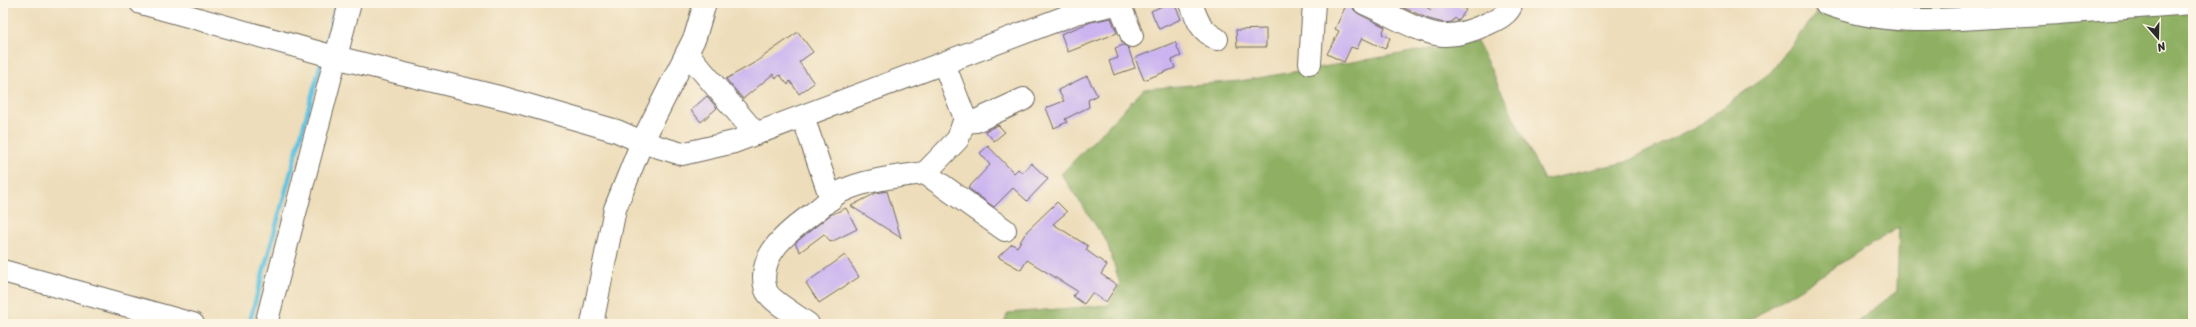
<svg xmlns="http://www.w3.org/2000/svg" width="2196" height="327" font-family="Sriracha,sans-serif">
	<rect width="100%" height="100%" fill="#fcf5e5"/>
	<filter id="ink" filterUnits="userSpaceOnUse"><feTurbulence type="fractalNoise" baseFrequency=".025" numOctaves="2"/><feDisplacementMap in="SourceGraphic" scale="8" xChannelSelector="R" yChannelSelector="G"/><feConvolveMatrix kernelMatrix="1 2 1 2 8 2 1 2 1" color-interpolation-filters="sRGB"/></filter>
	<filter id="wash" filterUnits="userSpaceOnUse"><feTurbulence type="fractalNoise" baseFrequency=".012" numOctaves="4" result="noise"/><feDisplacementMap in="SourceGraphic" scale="16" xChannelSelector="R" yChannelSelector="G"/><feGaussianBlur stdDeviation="0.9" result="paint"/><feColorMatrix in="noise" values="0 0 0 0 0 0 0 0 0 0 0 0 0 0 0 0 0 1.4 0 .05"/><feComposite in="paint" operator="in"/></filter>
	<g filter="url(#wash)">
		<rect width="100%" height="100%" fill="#edddba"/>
		<path fill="#8fb064" stroke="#5d6e48" d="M1824 3H2193V261L2188 324H1855L1897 291 1899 227 1743 324H1003L1008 313 1109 305 1120 284 1107 242 1061 174 1144 89 1240 81 1477 41 1544 180 1626 162 1695 128 1770 73Z"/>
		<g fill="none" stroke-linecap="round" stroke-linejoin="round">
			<g stroke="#62c3e1" stroke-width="4.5">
				<path d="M325 48 337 3"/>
				<path d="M249 324 322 59"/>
			</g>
		</g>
		<g id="blocks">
			<g fill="#cbb4f0">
				<path d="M1169 3H1174L1181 19 1159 29 1151 11Z"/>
				<path d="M1347 3H1352L1354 10 1359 14 1385 27 1382 34 1390 38 1385 49 1362 38 1357 49 1351 47 1344 62 1327 54 1339 31 1335 29Z"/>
				<path d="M1393 3H1420L1431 10 1437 3H1455L1466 10 1458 21 1455 18 1452 22 1444 23 1429 19Z"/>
				<path d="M1111 18 1117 33 1068 52 1061 34 1091 22Z"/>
				<path d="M1266 29V47H1237L1236 30Z"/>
				<path d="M798 32 813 52 799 62 814 83 799 94 790 81 788 85 780 75 776 78 773 74 743 99 726 79 754 63Z"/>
				<path d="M1175 42 1181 56 1172 60 1175 68 1144 80 1135 58Z"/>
				<path d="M1124 45 1128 47 1135 68 1114 75 1109 61 1118 58 1115 48Z"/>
				<path d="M1087 76 1097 95 1088 100 1089 107 1065 119 1067 122 1054 128 1046 108 1064 101 1058 90Z"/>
				<path d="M707 96 717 108 701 122 691 110Z"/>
				<path d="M998 125 1005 132 994 141 985 131Z"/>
				<path d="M988 146 1014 173 1018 169 1022 173 1031 163 1048 179 1027 201 1013 188 994 207 968 188 990 165 980 153Z"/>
				<path d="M887 191 901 238 851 206 876 193Z"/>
				<path d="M1057 202 1067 212 1053 224 1088 246 1086 250 1107 265 1101 274 1117 285 1106 302 1092 293 1084 304 1073 296 1077 291 1027 260 1021 270 998 257 1012 244 1017 247 1027 231Z"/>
				<path d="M846 208 857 229 831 242 824 234 800 252 795 243 830 215Z"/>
				<path d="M845 255 859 277 819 303 806 283Z"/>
			</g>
		</g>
	</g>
	<g filter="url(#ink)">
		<use href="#blocks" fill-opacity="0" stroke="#6f695d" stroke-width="1"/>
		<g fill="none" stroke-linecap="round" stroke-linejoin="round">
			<g stroke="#6f695d" stroke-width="24">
				<g id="minor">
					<path d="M141 3 335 57 507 99 617 131 642 142 682 154 734 142 1076 13 1120 3"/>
					<path d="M1119 3 1132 36"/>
					<path d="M1191 3C1197 20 1200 30 1217 39"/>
					<path d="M1364 3C1386 12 1421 34 1443 35 1459 36 1474 30 1487 24 1498 19 1509 14 1512 3"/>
					<path d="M1825 3C1887 27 1943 20 2008 16 2070 13 2131 7 2193 3"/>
					<path d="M687 53 756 134"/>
					<path d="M1310 63 1314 3"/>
					<path d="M944 64 965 118 958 139 925 173 1005 230"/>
					<path d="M803 117 831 199"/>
					<path d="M964 122 976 121 1024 99"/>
					<path d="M3 271 193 324"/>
					<path d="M266 324 350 3"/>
					<path d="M592 324 615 209 642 142 695 37 705 3"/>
					<path d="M808 324C799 317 769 300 766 290 755 254 792 229 816 211 824 205 831 197 840 192 863 180 900 176 925 173"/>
				</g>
			</g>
			<use href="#minor" stroke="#fff" stroke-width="22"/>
		</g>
	</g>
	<rect width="2196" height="327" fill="none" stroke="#fcf5e5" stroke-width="16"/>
	<g transform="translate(2158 38) rotate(160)" stroke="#fcf5e5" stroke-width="3" paint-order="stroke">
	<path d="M0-3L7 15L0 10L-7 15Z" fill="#2b2b2b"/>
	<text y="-6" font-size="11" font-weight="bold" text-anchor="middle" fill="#2b2b2b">N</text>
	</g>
</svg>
